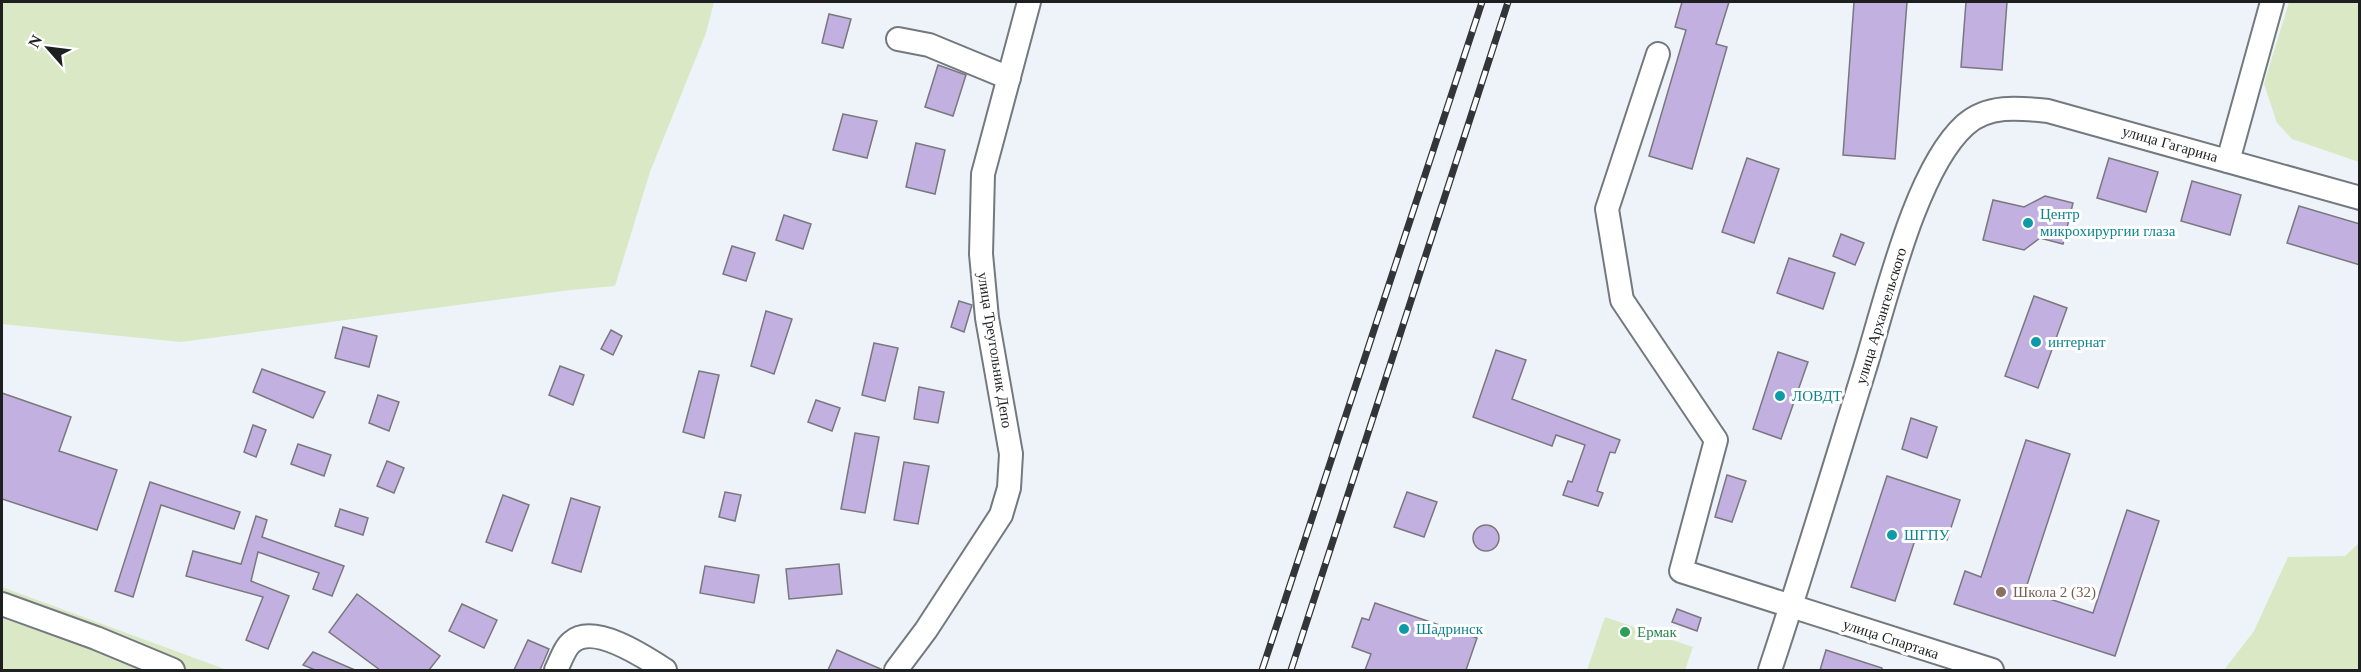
<svg xmlns="http://www.w3.org/2000/svg" width="2361" height="672" font-family="'Times New Roman',serif">
	<rect width="100%" height="100%" fill="#edf3f9"/>
	<g fill="#dae8c6">
		<path d="M2 2H714L706 33 650 172 615 286 570 290 181 342 2 324Z"/>
		<path d="M2289 2H2359V162L2292 139 2277 123 2264 84Z"/>
		<path d="M2359 543V670H2224L2254 631 2288 557 2345 556Z"/>
		<path d="M2 587 227 670H2Z"/>
		<path d="M1605 617 1693 647 1685 670H1587Z"/>
	</g>
	<g fill="#c1b0e0" stroke="#7a787e" stroke-width="1.5">
		<path d="M1682 2H1729L1716 44 1727 47 1692 169 1649 156 1686 30 1675 27Z"/>
		<path d="M1854 2H1907L1895 159 1843 155Z"/>
		<path d="M1966 2H2007L2002 70 1961 67Z"/>
		<path d="M829 14 851 19 843 48 822 43Z"/>
		<path d="M938 65 966 75 953 116 925 107Z"/>
		<path d="M843 114 877 121 867 158 833 150Z"/>
		<path d="M916 143 945 150 935 194 906 187Z"/>
		<path d="M1747 158 1779 169 1754 243 1722 232Z"/>
		<path d="M2109 158 2158 172 2146 212 2097 198Z"/>
		<path d="M2192 181 2241 195 2230 235 2181 221Z"/>
		<path d="M2045 196 2073 203 2063 244 2040 238 2024 250 1983 240 1993 200 2024 207Z"/>
		<path d="M2299 206 2360 224V265L2287 243Z"/>
		<path d="M784 215 811 224 803 249 776 240Z"/>
		<path d="M1841 234 1864 243 1855 265 1833 256Z"/>
		<path d="M732 246 755 253 746 281 723 274Z"/>
		<path d="M1789 258 1835 273 1823 309 1777 293Z"/>
		<path d="M2034 296 2067 308 2038 388 2005 376Z"/>
		<path d="M959 301 972 305 964 332 951 327Z"/>
		<path d="M766 311 792 319 774 374 751 366Z"/>
		<path d="M343 327 377 336 369 367 335 358Z"/>
		<path d="M611 330 622 336 613 355 601 349Z"/>
		<path d="M874 343 898 348 885 401 862 395Z"/>
		<path d="M1496 350 1526 360 1512 399 1620 440 1615 453 1610 452 1597 491 1603 493 1598 506 1563 495 1568 481 1572 482 1585 445 1556 435 1552 446 1473 417Z"/>
		<path d="M1778 352 1808 362 1781 439 1753 429Z"/>
		<path d="M560 366 584 375 573 405 549 395Z"/>
		<path d="M262 369 325 392 313 418 253 392Z"/>
		<path d="M699 371 719 375 704 438 683 432Z"/>
		<path d="M919 387 944 392 938 423 914 419Z"/>
		<path d="M2 393 71 417 59 451 117 470 97 530 2 499Z"/>
		<path d="M378 395 399 402 389 431 369 423Z"/>
		<path d="M816 400 840 408 832 431 808 422Z"/>
		<path d="M1911 418 1937 427 1927 458 1902 449Z"/>
		<path d="M253 425 266 430 256 457 244 452Z"/>
		<path d="M855 433 879 437 865 513 841 509Z"/>
		<path d="M2026 440 2070 454 2025 591 2093 613 2127 510 2159 521 2115 656 1954 604 1965 571 1981 577Z"/>
		<path d="M298 444 331 455 324 476 291 464Z"/>
		<path d="M387 461 404 468 394 493 377 486Z"/>
		<path d="M904 462 929 466 918 524 894 520Z"/>
		<path d="M1727 475 1746 481 1732 522 1715 517Z"/>
		<path d="M1887 476 1960 500 1947 540 1918 531 1895 601 1851 587Z"/>
		<path d="M150 482 240 512 234 529 161 505 133 597 115 591Z"/>
		<path d="M725 492 741 495 735 521 719 517Z"/>
		<path d="M1407 492 1437 502 1424 537 1394 527Z"/>
		<path d="M503 495 529 505 512 551 486 542Z"/>
		<path d="M571 498 600 507 581 572 552 563Z"/>
		<path d="M340 509 368 518 363 535 335 526Z"/>
		<path d="M256 516 267 520 262 537 344 566 332 596 313 589 319 573 258 552 251 581 289 596 268 649 246 640 263 597 186 576 193 551 241 564Z"/>
		<circle cx="1486" cy="538" r="13"/>
		<path d="M839 564 842 594 789 599 786 569Z"/>
		<path d="M705 566 759 575 754 603 700 593Z"/>
		<path d="M357 594 440 656 429 670H380L329 632Z"/>
		<path d="M1375 603 1477 638 1466 670H1365L1371 654 1352 647 1362 618 1369 620Z"/>
		<path d="M462 604 497 620 484 648 449 631Z"/>
		<path d="M1677 609 1701 618 1697 631 1672 622Z"/>
		<path d="M528 640 549 649 540 670H514Z"/>
		<path d="M837 650 883 670H828Z"/>
		<path d="M1826 650 1882 668V670H1820Z"/>
		<path d="M313 652 355 670H315L303 665Z"/>
	</g>
	<g fill="none" stroke-linecap="round" stroke-linejoin="round">
		<g stroke="#73797e" stroke-width="26">
			<g id="minor">
				<path d="M898 39 929 45 1009 78"/>
				<path d="M1658 54 1607 209 1622 300 1716 440 1681 571 1992 670"/>
				<path d="M2228 161 2272 2"/>
				<path d="M2 604 96 638 173 670"/>
				<path d="M556 670C560 662 565 647 572 642 594 623 645 657 665 670"/>
				<path d="M896 670 926 630 1001 515 1009 488 1011 454 987 318 981 254 983 174 1029 2"/>
				<path d="M1770 670C1803 571 1833 471 1864 371 1885 304 1915 170 1965 125 1988 104 2020 108 2048 111L2360 198"/>
			</g>
		</g>
		<use href="#minor" stroke="#fff" stroke-width="22"/>
		<g stroke="#333638" stroke-width="7">
			<g id="rail">
				<path d="M1262 670 1482 2"/>
				<path d="M1291 670 1508 2"/>
			</g>
		</g>
		<use href="#rail" stroke="#fff" stroke-width="4.5" stroke-dasharray="14" stroke-linecap="butt"/>
	</g>
	<g fill="#0f9aa8" stroke="#fff" stroke-width="2">
		<circle cx="2028" cy="223" r="6"/>
		<circle cx="2036" cy="342" r="6"/>
		<circle cx="1780" cy="396" r="6"/>
		<circle cx="1892" cy="535" r="6"/>
		<circle cx="1404" cy="629" r="6"/>
	</g>
	<circle fill="#8d6e63" stroke="#fff" stroke-width="2" cx="2001" cy="592" r="6"/>
	<circle fill="#2e9e5b" stroke="#fff" stroke-width="2" cx="1625" cy="632" r="6"/>
	<g text-anchor="middle" dominant-baseline="central" stroke-width="6" stroke-linejoin="round" paint-order="stroke">
		<g font-size="15" fill="#1d1f21" stroke="#fff">
			<text transform="translate(2170 144) rotate(16)">улица Гагарина</text>
			<text transform="translate(1881 316) rotate(-73)">улица Архангельского</text>
			<text transform="translate(995 350) rotate(81)">улица Треугольник Депо</text>
			<text transform="translate(1891 639) rotate(18)">улица Спартака</text>
		</g>
		<g font-size="15" fill="#0d838f" stroke="#fff" text-anchor="start">
			<text x="2040" y="214">Центр<tspan x="2040" dy="17">микрохирургии глаза</tspan></text>
			<text x="2048" y="342">интернат</text>
			<text x="1792" y="396">ЛОВДТ</text>
			<text x="1904" y="535">ШГПУ</text>
			<text x="1416" y="629">Шадринск</text>
		</g>
		<g font-size="15" fill="#785e54" stroke="#fff" text-anchor="start">
			<text x="2013" y="592">Школа 2 (32)</text>
		</g>
		<g font-size="15" fill="#27864d" stroke="#fff" text-anchor="start">
			<text x="1637" y="632">Ермак</text>
		</g>
	</g>
	<rect width="2361" height="672" fill="none" stroke="#1d1f21" stroke-width="6"/>
	<g transform="translate(48 48) rotate(298)" stroke="#ffffff" stroke-width="4.5" paint-order="stroke">
	<path d="M0-4.5L10 22L0 15L-10 22Z" fill="#1d1f21"/>
	<text y="-9" font-size="16" font-weight="bold" text-anchor="middle" fill="#1d1f21">N</text>
	</g>
</svg>
